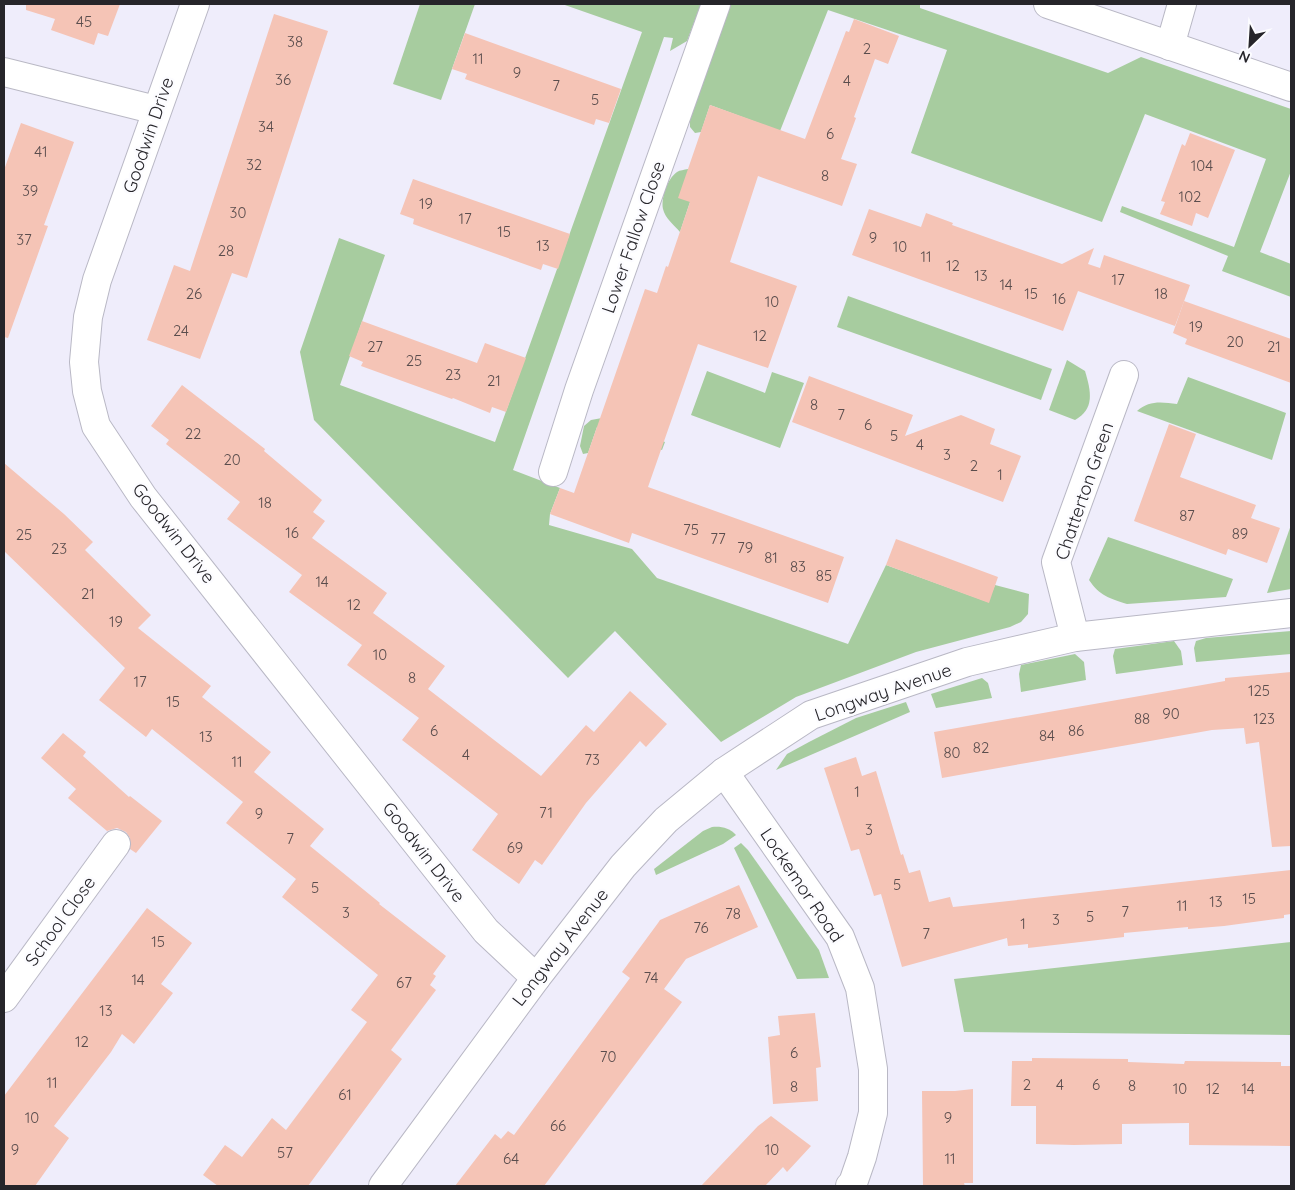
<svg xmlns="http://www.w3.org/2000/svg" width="1295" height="1190" font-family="Quicksand,sans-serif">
	<rect width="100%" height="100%" fill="#efedfb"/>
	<g fill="#a7cc9f">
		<path d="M420 4H475L441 100 393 84Z"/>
		<path d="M562 4H701L687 41 670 51 673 38 664 37 513 470 560 488 550 514 549 525 632 549 657 578 848 644 886 565 988 602 995 585 1029 594 1028 614 1021 622 1010 627 916 652 796 697 721 742 615 631 568 678 314 420 300 352 339 238 385 255 340 385 495 442 642 32Z"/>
		<path d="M731 4H920V8L1108 73 1141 57 1291 109V171L1260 252 1291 264V297L1222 271 1228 256 1120 212 1122 206 1234 247 1266 159 1145 114 1102 222 911 153 947 50 828 10 780 131 710 105 701 132 695 133 690 127V117Z"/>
		<path d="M688 169 690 202 680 232C674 225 665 218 663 209 661 198 667 179 677 172 680 170 684 170 688 169Z"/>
		<path d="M848 296 1052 369 1041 400 837 327Z"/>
		<path d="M1067 360 1085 371C1091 391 1095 409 1075 420L1049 410Z"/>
		<path d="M707 371 765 393 772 372 804 383 780 448 691 415Z"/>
		<path d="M1188 377 1286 413 1272 460 1137 411C1149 400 1162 402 1177 404Z"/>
		<path d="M602 418 665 442 662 450 597 427 588 453 583 454 580 446 584 426 591 420Z"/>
		<path d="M1291 525V589L1267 593Z"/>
		<path d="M1108 537 1233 579 1226 597 1127 604C1109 598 1100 596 1089 580Z"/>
		<path d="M1291 631V654L1196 662 1194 648 1196 641 1206 638Z"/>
		<path d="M1174 641 1181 651 1183 665 1116 674 1113 656 1115 649Z"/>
		<path d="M1075 654 1084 662 1086 680 1021 692 1019 674 1021 665Z"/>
		<path d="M982 678 988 683 992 698 936 708 931 694Z"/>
		<path d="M906 702 910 712 776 770 787 754 809 742 856 718Z"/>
		<path d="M712 827C721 826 730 828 736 835L723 844 656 875 654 869 703 831Z"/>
		<path d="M741 843 748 850 819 950 829 978 797 979 734 848Z"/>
		<path d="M1291 942V1035L964 1032 954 979Z"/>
	</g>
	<g fill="#f5c4b6">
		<path d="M26 4H120L108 36 98 33 94 45 51 30 55 19 26 10Z"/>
		<path d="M274 14 328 31 247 278 232 273 200 359 147 340 174 265 190 271Z"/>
		<path d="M854 19 899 36 888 64 875 59 854 117 856 118 841 159 857 164 842 206 758 176 730 262 797 286 768 368 698 344 648 487 844 557 828 603 632 533 629 543 550 514 560 488 574 493 645 289 657 293 666 266 668 267 690 202 678 198 710 105 805 139 846 31 849 32Z"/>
		<path d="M465 33 621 89 609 123 596 119 594 125 465 79 467 74 452 69Z"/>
		<path d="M21 123 74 142 44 225 48 226 8 338 4 337V170Z"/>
		<path d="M1190 133 1235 150 1208 218 1196 213 1192 226 1160 214 1165 202 1161 201 1171 174 1182 144 1185 146Z"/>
		<path d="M413 179 570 234 558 269 543 264 541 270 413 224 414 219 400 214Z"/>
		<path d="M869 209 921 227 926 213 953 223 952 225 1062 264 1094 248 1088 264 1100 268 1104 255 1190 285 1175 326 1078 291 1063 331 852 255Z"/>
		<path d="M1184 301 1291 339V383L1185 344 1187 339 1173 333Z"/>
		<path d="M362 321 477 363 485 343 526 358 506 412 492 407 490 413 453 398 452 399 361 366 363 362 349 356Z"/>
		<path d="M809 376 913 415 905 436 961 415 995 429 990 444 1021 456 1003 502 792 422Z"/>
		<path d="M182 385 265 449 264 451 322 500 313 512 325 521 312 538 387 593 373 613 445 666 428 689 541 776 586 725 594 732 630 691 667 724 646 747 640 741 586 803 542 865 535 860 519 884 472 850 498 814 402 740 419 718 347 665 362 645 289 592 302 575 227 519 240 502 166 444 169 440 151 426Z"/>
		<path d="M1169 424 1196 434 1180 477 1256 505 1251 518 1280 528 1267 563 1228 549 1226 555 1134 521Z"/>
		<path d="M4 463 64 514 93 542 85 550 151 615 138 628 211 686 202 697 271 752 254 772 324 829 310 846 380 903 379 904 446 956 433 974 436 976 430 985 436 990 391 1050 402 1059 308 1186H218L203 1175 225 1145 242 1157 272 1118 286 1130 367 1022 351 1010 378 975 282 897 296 879 226 823 243 802 152 729 146 737 99 700 125 668 4 551Z"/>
		<path d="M896 539 998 577 989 603 886 565Z"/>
		<path d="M1291 672V846L1272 847 1259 742 1246 744 1244 728 1212 730 942 778 934 732 1225 681V678Z"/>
		<path d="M63 733 86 752 83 756 129 797 130 796 162 821 136 853 130 849V838L126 832 117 828 107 831 68 798 76 789 41 758Z"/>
		<path d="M856 757 862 776 876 771 901 855 903 854 909 873 920 870 929 902 950 897 953 907 1291 870V914L1284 915V918L1224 926 1188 929V927L1124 933V937L1028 948V944L1008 946 1007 938 902 967 881 894 874 896 859 849 851 851 824 768Z"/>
		<path d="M739 885 758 927 686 959 664 989 682 1002 544 1186H455L495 1134 501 1139 508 1131 514 1135 630 978 622 972 658 923 660 920Z"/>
		<path d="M147 908 192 943 161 984 173 993 134 1044 122 1034 111 1052 54 1126 69 1138 35 1186H4V1096Z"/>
		<path d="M815 1013 821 1067 816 1068 818 1101 773 1104 768 1037 780 1035 778 1016Z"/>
		<path d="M1032 1058 1128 1059V1062L1184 1064 1185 1061 1281 1062V1066H1291V1146L1189 1145V1123L1122 1124V1144L1074 1145 1036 1144V1106H1011L1012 1061H1032Z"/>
		<path d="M973 1089V1183H964L965 1186H923L922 1091H955Z"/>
		<path d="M771 1116 811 1146 787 1172 783 1167 765 1186H701L758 1126Z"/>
	</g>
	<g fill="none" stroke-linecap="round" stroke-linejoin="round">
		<g stroke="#b9b8c5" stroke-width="30">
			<g id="street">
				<path d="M195 4 97 280 88 317 84 362 87 391 96 426 143 497 486 931 536 978"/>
				<path d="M1048 4 1291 87"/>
				<path d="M1170 46 1182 4"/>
				<path d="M4 72 156 110"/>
				<path d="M553 472 579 390 716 4"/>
				<path d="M1075 637 1056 562 1124 375"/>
				<path d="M724 772 840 937 860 988 873 1069V1113L862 1157 853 1183 850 1186"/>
				<path d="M4 998 116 844"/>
				<path d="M383 1186 536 978 623 866 666 820 724 772 811 715 967 662 1075 637 1291 613"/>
			</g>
		</g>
		<use href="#street" stroke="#fff" stroke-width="28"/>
	</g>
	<g text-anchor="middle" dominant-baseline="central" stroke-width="5" stroke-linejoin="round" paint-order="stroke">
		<g font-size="15" fill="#5a4d4d">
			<text x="84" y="21">45</text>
			<text x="295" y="41">38</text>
			<text x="867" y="48">2</text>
			<text x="478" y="58">11</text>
			<text x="517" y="72">9</text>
			<text x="283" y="79">36</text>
			<text x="847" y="80">4</text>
			<text x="556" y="85">7</text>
			<text x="595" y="99">5</text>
			<text x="266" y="126">34</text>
			<text x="830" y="133">6</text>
			<text x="41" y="151">41</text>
			<text x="254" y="164">32</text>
			<text x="1202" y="165">104</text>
			<text x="825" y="175">8</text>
			<text x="30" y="190">39</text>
			<text x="1190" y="196">102</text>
			<text x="426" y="203">19</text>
			<text x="238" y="212">30</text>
			<text x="465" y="218">17</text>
			<text x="504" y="231">15</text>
			<text x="873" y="237">9</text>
			<text x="24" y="239">37</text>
			<text x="543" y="245">13</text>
			<text x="900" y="246">10</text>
			<text x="226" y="250">28</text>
			<text x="926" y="256">11</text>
			<text x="953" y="265">12</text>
			<text x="981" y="275">13</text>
			<text x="1118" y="279">17</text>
			<text x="1006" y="284">14</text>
			<text x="194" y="293">26</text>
			<text x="1031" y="293">15</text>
			<text x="1161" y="293">18</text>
			<text x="1059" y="298">16</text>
			<text x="772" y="301">10</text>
			<text x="1196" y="326">19</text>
			<text x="181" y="330">24</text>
			<text x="760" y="335">12</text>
			<text x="1235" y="341">20</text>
			<text x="375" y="346">27</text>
			<text x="1274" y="346">21</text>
			<text x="414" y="360">25</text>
			<text x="453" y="374">23</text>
			<text x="494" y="380">21</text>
			<text x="814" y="404">8</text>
			<text x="841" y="414">7</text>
			<text x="868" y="424">6</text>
			<text x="193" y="433">22</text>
			<text x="894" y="435">5</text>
			<text x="920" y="444">4</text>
			<text x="947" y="454">3</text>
			<text x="232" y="459">20</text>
			<text x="974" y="465">2</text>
			<text x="1000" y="474">1</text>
			<text x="265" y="502">18</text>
			<text x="1187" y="515">87</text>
			<text x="691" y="529">75</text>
			<text x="292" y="532">16</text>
			<text x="1240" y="533">89</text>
			<text x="24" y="534">25</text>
			<text x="718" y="538">77</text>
			<text x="745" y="547">79</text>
			<text x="59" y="548">23</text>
			<text x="771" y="557">81</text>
			<text x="798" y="566">83</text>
			<text x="824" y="575">85</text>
			<text x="322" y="581">14</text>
			<text x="88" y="593">21</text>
			<text x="354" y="604">12</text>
			<text x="116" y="621">19</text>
			<text x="380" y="654">10</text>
			<text x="412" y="677">8</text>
			<text x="140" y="681">17</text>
			<text x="1259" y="690">125</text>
			<text x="173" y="701">15</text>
			<text x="1171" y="713">90</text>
			<text x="1142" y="718">88</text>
			<text x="1264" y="718">123</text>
			<text x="434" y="730">6</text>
			<text x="1076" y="730">86</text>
			<text x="1047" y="735">84</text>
			<text x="206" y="736">13</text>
			<text x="981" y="747">82</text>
			<text x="952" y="752">80</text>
			<text x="466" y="754">4</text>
			<text x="592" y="759">73</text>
			<text x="237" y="761">11</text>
			<text x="857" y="791">1</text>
			<text x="546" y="812">71</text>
			<text x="259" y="813">9</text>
			<text x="869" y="829">3</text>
			<text x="290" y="838">7</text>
			<text x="515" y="847">69</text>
			<text x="897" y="884">5</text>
			<text x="315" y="887">5</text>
			<text x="1249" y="898">15</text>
			<text x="1216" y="901">13</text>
			<text x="1182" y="905">11</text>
			<text x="1125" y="911">7</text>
			<text x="346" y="912">3</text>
			<text x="733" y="913">78</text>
			<text x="1090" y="916">5</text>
			<text x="1056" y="919">3</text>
			<text x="1023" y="923">1</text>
			<text x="701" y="927">76</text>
			<text x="926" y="933">7</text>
			<text x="158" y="941">15</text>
			<text x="651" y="977">74</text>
			<text x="138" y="979">14</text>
			<text x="404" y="982">67</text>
			<text x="106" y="1010">13</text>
			<text x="82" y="1041">12</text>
			<text x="794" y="1052">6</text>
			<text x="608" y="1056">70</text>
			<text x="52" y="1082">11</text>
			<text x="1027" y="1084">2</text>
			<text x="1060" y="1084">4</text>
			<text x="1096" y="1084">6</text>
			<text x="1132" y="1085">8</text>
			<text x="794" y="1086">8</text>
			<text x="1180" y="1088">10</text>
			<text x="1213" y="1088">12</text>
			<text x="1248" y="1088">14</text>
			<text x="345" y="1094">61</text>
			<text x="32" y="1117">10</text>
			<text x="948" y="1117">9</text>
			<text x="558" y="1125">66</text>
			<text x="15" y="1149">9</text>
			<text x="772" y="1149">10</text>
			<text x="285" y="1152">57</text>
			<text x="511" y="1158">64</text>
			<text x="950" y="1158">11</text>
		</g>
		<g font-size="18" fill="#26252a" stroke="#fcfcff">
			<text transform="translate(148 135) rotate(-71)">Goodwin Drive</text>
			<text transform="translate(633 237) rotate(-71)">Lower Fallow Close</text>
			<text transform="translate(1084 491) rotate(-71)">Chatterton Green</text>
			<text transform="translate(174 533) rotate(52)">Goodwin Drive</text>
			<text transform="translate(883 692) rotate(-19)">Longway Avenue</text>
			<text transform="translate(424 852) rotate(52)">Goodwin Drive</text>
			<text transform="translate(802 885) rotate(56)">Lockemor Road</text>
			<text transform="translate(60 921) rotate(-54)">School Close</text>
			<text transform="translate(560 947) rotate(-52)">Longway Avenue</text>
		</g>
	</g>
	<rect width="1295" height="1190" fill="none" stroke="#26252a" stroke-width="10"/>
	<g transform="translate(1250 45) rotate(205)" stroke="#fcfcff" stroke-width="4" paint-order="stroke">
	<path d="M0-4L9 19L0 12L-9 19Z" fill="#26252a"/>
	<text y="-8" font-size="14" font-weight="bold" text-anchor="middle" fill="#26252a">N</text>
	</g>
</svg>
